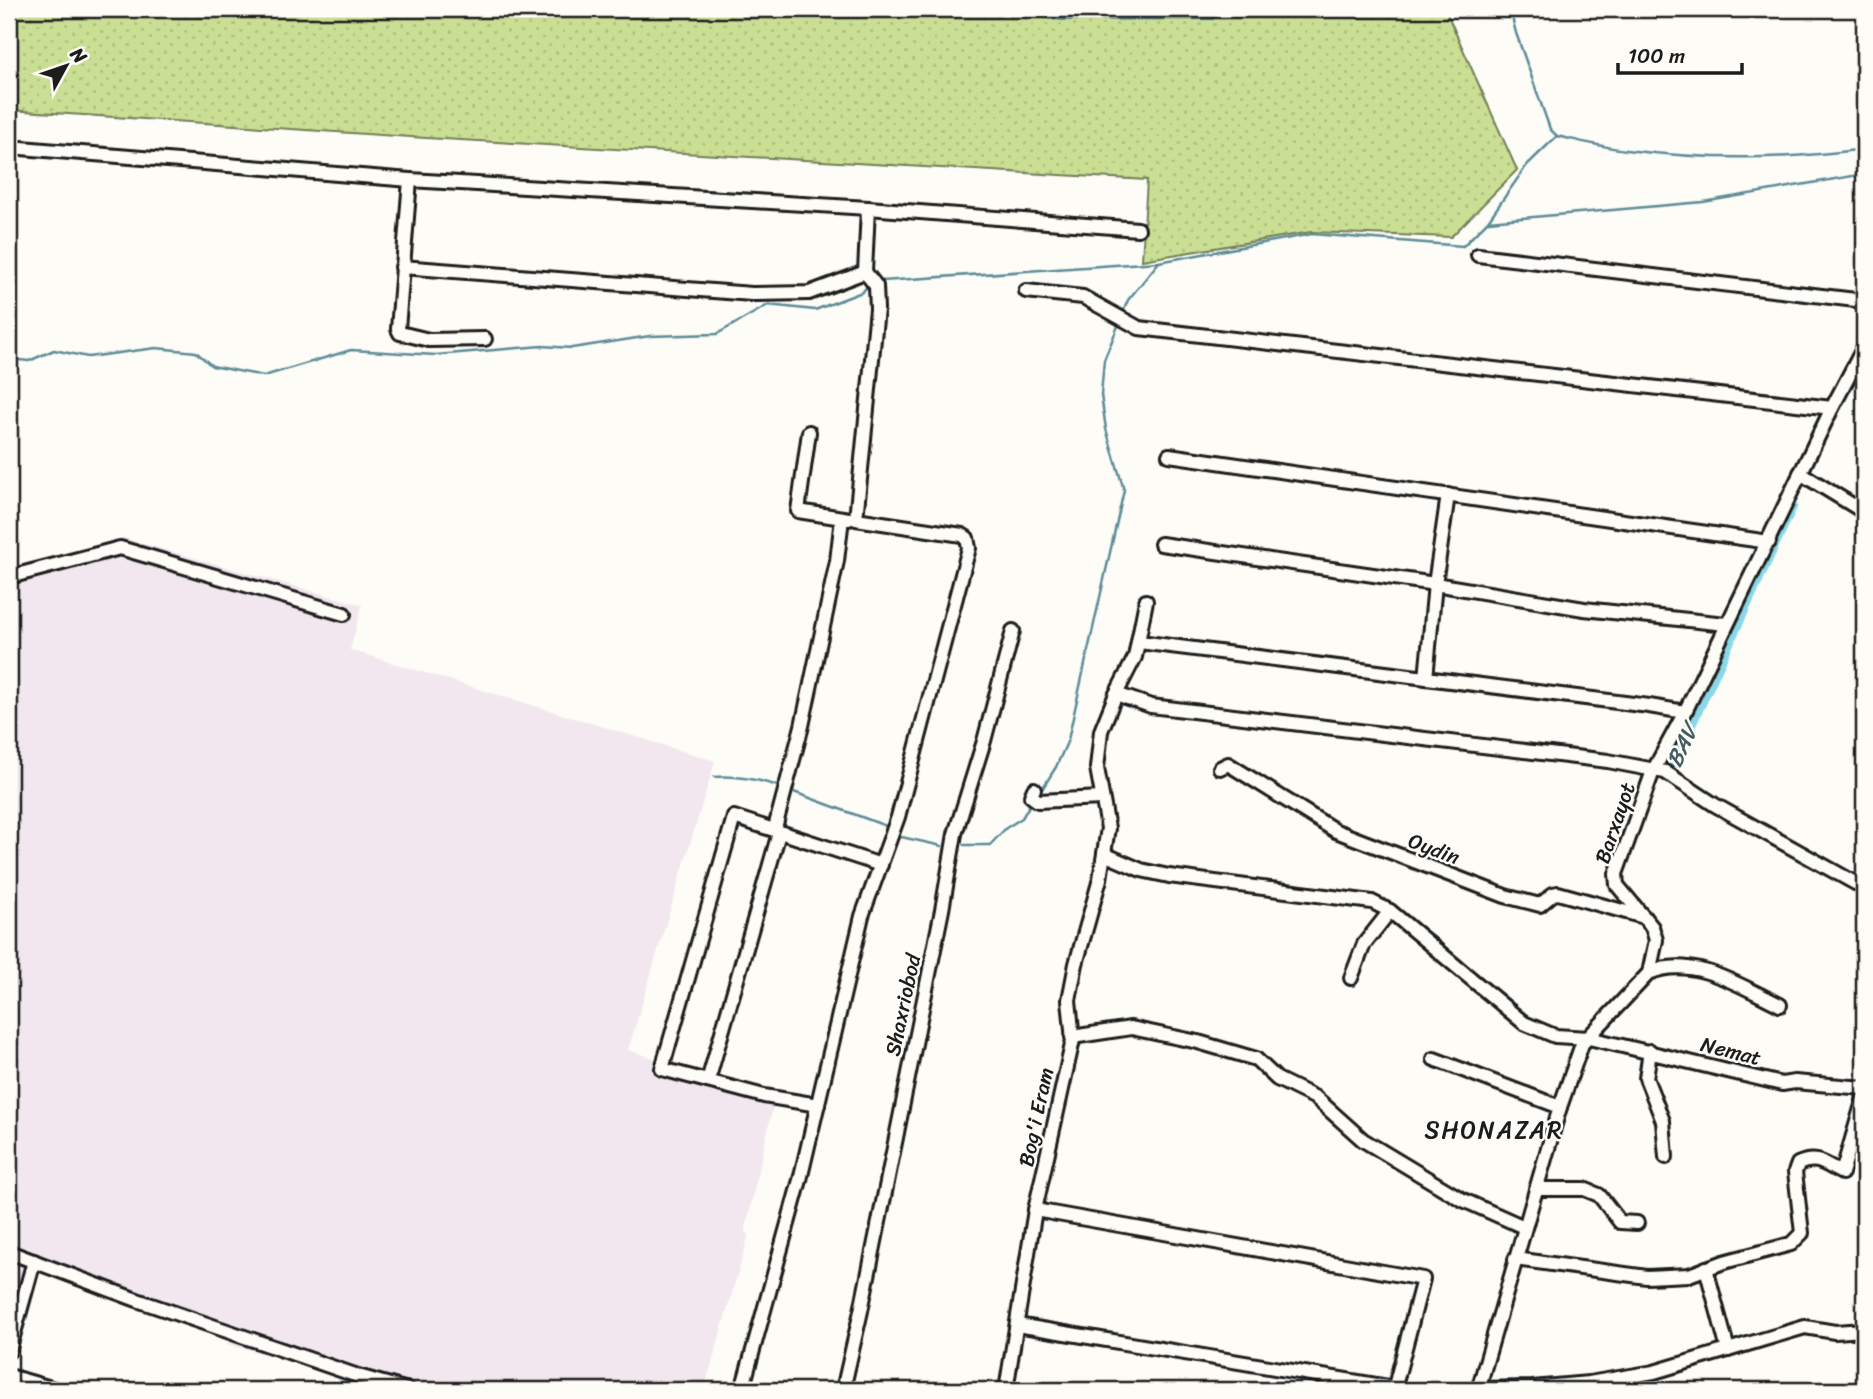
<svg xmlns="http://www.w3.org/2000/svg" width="1873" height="1399" font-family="Sriracha,sans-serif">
	<defs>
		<pattern id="green-dots" width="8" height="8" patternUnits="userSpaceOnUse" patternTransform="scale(1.75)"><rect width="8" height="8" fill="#cadf94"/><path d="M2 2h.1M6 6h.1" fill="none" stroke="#adbf7f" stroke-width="1.8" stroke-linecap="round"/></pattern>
		<pattern id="water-rules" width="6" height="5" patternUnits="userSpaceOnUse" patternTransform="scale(1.75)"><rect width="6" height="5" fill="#89d7e8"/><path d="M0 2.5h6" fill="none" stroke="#76b8c6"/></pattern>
	</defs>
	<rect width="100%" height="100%" fill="#fdfcf7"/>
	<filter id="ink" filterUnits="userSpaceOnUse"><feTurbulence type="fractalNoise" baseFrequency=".0143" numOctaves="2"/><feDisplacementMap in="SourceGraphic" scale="14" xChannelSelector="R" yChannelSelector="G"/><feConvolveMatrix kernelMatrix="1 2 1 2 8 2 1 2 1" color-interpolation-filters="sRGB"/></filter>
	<g filter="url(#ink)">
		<path fill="#f2e6ef" d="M123 538 362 605 350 650 715 761 628 1050 659 1060 657 1071 774 1102 745 1231 749 1234 704 1390H401L227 1344 233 1323 31 1255 9 1332V567Z"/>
		<path fill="url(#green-dots)" stroke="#737e58" stroke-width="2" d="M9 9H1445L1517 170 1451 237 1311 232 1142 260 1147 180 426 138 9 110Z"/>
		<path fill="url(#water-rules)" stroke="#5d8c96" stroke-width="2" d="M977 9H1213V19L1062 20Z"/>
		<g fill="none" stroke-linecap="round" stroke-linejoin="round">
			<g stroke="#5d8c96" stroke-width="2.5">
				<path d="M1510 9 1516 33 1550 129 1557 136C1580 141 1603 147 1626 150 1706 160 1785 160 1864 149"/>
				<path d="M1488 221 1703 202 1864 174"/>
				<path d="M882 281 1159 262 1312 234 1463 246 1488 221 1527 165 1557 136"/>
				<path d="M1123 312 1128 300 1159 262"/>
				<path d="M9 359 29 361 54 350 88 357 156 348 196 352 212 366 264 376 351 350 436 355 542 346 572 348 650 336 717 334 768 305 815 310 862 292 868 286"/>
				<path d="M714 777C736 775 760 780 781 787"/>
				<path d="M791 791 886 826"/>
				<path d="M1039 794 1056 767 1068 740 1124 490 1106 429 1101 395 1104 360 1118 326"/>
				<path d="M897 836 942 846"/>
				<path d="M964 845H990L1006 828 1022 818 1029 806"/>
			</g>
			<path stroke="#89d7e8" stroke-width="9" d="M1667 778 1793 506"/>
			<g stroke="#1c1c1c" stroke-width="18">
				<g id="minor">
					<path d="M9 147 410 180 868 208 1138 229"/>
					<path d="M410 180 398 329 400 333 429 340 485 339"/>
					<path d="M1478 255 1864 301"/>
					<path d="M402 267 752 294 809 293 865 272 868 208"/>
					<path d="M1026 291 1083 297 1139 328 1832 408"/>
					<path d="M809 432 798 511 849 519"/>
					<path d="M1169 455 1769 542"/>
					<path d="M1800 473 1864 512"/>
					<path d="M1161 544 1435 584 1584 609 1726 624"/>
					<path d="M9 577 120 548 344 614"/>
					<path d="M1139 642 1649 706 1685 712"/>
					<path d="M1426 678 1435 584 1448 495"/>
					<path d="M1116 694 1151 706 1608 761 1665 772 1715 805 1864 888"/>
					<path d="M1220 768 1228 764 1336 831 1505 896 1540 905 1553 894 1558 893 1644 917"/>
					<path d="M1034 789 1031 796 1038 801 1102 798"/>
					<path d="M775 828 802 726 837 561 842 518"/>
					<path d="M1104 854 1141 870 1169 876 1372 902 1390 911 1524 1023 1555 1036 1589 1038 1782 1084 1795 1082 1864 1088"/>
					<path d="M1649 973C1693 954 1742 987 1780 1005"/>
					<path d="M1351 978 1364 944 1390 911"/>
					<path d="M1072 1037 1131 1028 1198 1042 1256 1059 1277 1079 1316 1098 1363 1140 1461 1199 1524 1227"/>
					<path d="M1650 1051 1646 1078 1663 1121 1666 1157"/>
					<path d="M1434 1059 1560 1107"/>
					<path d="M708 1081 779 833"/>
					<path d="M818 1105 764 1096 662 1069 734 817 881 865"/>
					<path d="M1536 1189H1584L1599 1195 1620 1222 1637 1223"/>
					<path d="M1035 1210 1423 1279 1394 1390"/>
					<path d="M9 1252 137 1300 358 1376 408 1390"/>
					<path d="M1515 1259 1647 1277 1689 1275 1724 1262 1791 1244 1802 1233 1795 1172 1798 1164C1817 1155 1826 1165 1842 1173L1864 1098"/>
					<path d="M1706 1268 1728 1350"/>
					<path d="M1017 1325 1394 1388"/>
					<path d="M9 1351 34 1261"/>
					<path d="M9 1376 58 1390"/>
					<path d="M1479 1389 1532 1388 1589 1383 1654 1372 1805 1327 1835 1332 1864 1330"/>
					<path d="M742 1390 800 1180 862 916 898 817 969 548 967 538 962 535 856 519 877 309 876 286 865 272"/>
					<path d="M843 1390 861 1311 942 910 955 834 984 741 1013 631"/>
					<path d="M1006 1390 1035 1210 1073 1040 1069 1000 1076 964 1100 879 1108 828 1097 768 1101 731 1116 694 1135 657 1146 601"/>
					<path d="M1478 1390 1560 1107 1582 1044 1649 973 1656 940 1652 927 1617 885 1616 874 1653 771 1685 712 1832 408 1864 347"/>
				</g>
			</g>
			<use href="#minor" stroke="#fdfcf7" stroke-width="12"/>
		</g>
	</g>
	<g text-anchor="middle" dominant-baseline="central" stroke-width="5" stroke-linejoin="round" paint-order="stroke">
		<g font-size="21" fill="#1c1c1c" stroke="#fdfcf7">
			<text transform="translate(1615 823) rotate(-71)">Barxayot</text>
			<text transform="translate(1434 849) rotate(21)">Oydin</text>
			<text transform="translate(903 1005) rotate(-78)">Shaxriobod</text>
			<text transform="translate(1731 1051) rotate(14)">Nemat</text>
			<text transform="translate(1036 1117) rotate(-78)">Bog'i Eram</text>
		</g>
		<g font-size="23" font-style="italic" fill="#425d63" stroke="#fdfcf7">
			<text transform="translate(1682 746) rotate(-65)">BAV</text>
		</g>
		<g font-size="24" letter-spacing="2" fill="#1c1c1c" stroke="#fdfcf7">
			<text x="1494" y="1130">SHONAZAR</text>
		</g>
	</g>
	<rect width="1873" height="1399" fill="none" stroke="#fdfcf7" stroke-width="35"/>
	<rect x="18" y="18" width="1838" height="1364" fill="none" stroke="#1c1c1c" stroke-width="2.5" filter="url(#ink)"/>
	<g transform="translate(66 66) rotate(50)" stroke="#fdfcf7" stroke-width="5" paint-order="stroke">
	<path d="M0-5L12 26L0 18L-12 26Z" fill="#1c1c1c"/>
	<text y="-10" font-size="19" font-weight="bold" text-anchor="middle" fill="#1c1c1c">N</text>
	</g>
	<path d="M1618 63v10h124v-10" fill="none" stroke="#1c1c1c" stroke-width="3.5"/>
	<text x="1628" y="63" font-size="21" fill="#1c1c1c" stroke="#fdfcf7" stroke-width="5" paint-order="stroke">100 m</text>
</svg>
